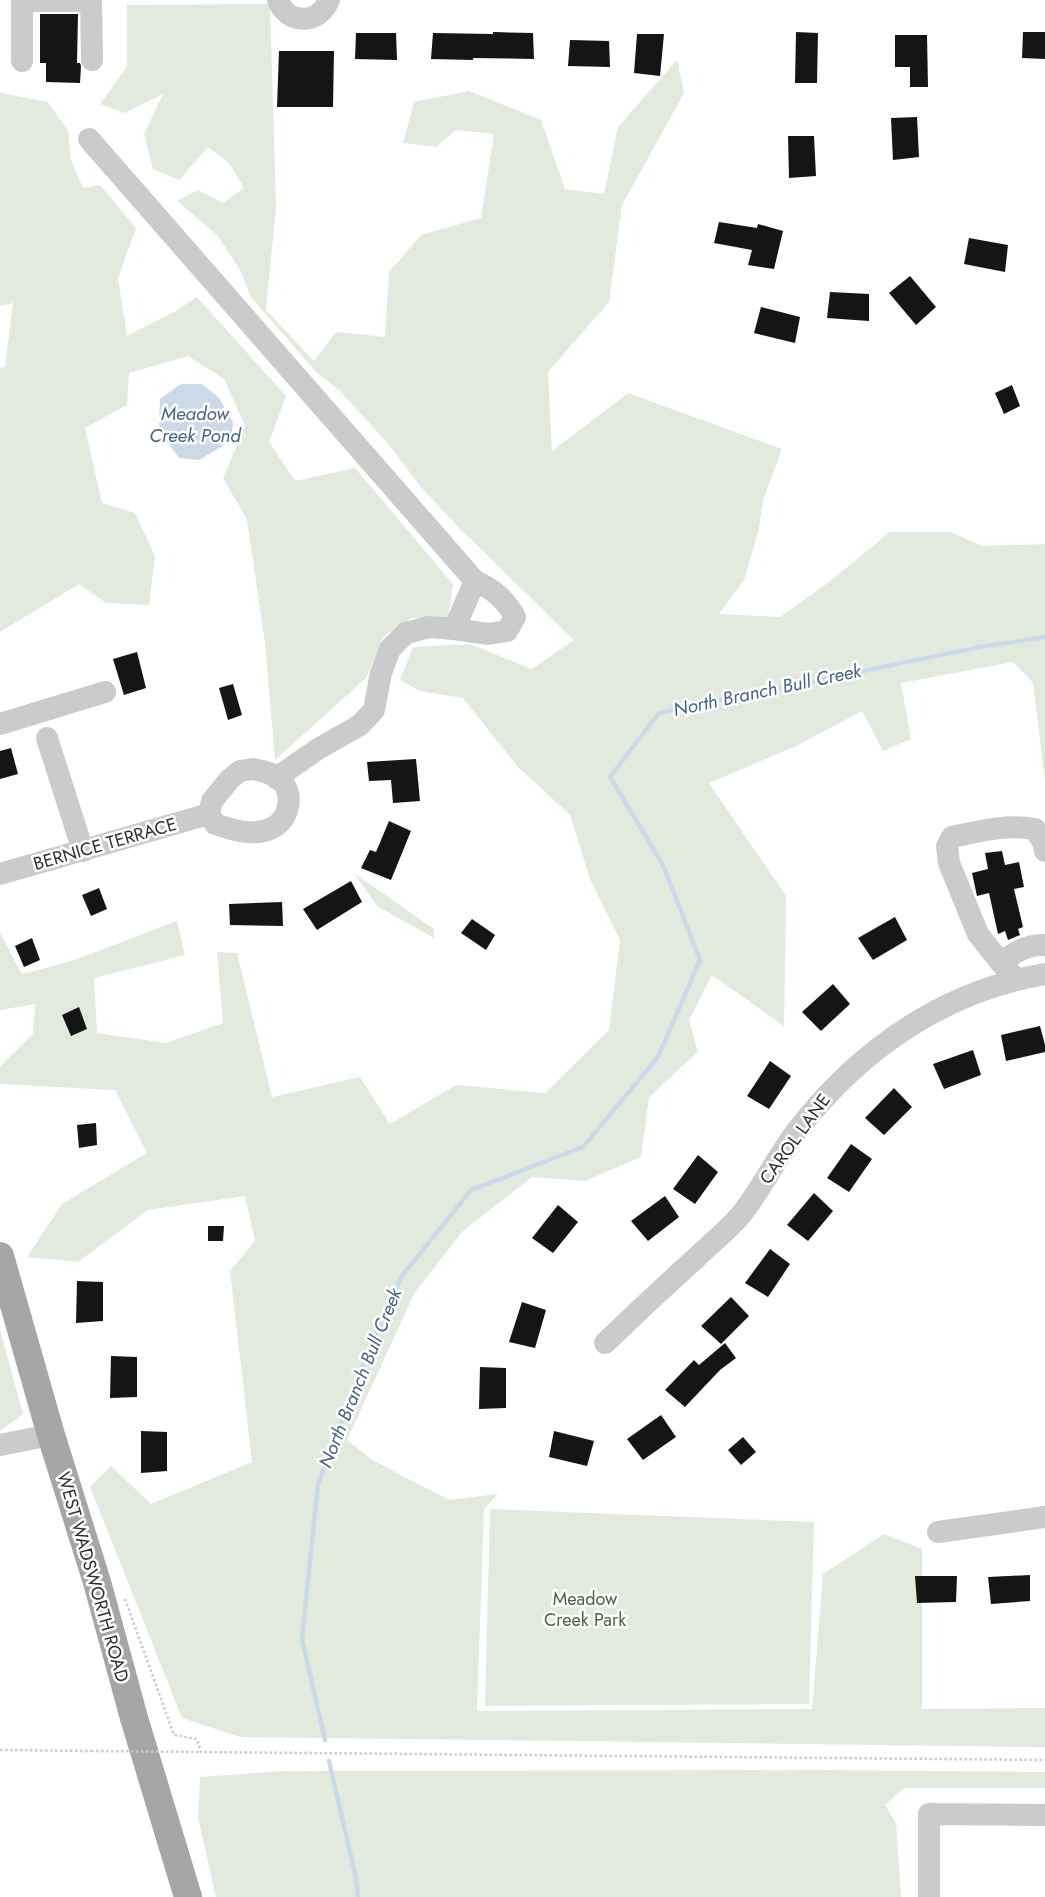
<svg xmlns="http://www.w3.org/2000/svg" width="1045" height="1897" font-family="Jost,sans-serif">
	<rect width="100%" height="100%" fill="#fff"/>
	<g fill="#e2eadd">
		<path d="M270 4 276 207 266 310 314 361 336 332 385 337 389 272 421 235 481 218 494 134 456 130 436 147 403 143 414 102 469 91 541 120 565 189 604 194 618 127 677 60 684 93 622 205 609 302 548 372 552 451 628 393 782 449 763 500 759 529 744 580 719 614 780 617 829 582 890 532H951L982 546 1045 544V781L1033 683 1013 662 901 683 911 739 883 751 862 711 794 747 709 783 786 896 784 1026 712 975 689 1020 698 1052 649 1097 641 1157 585 1181 532 1177 463 1231 415 1292 347 1440 374 1461 449 1500 498 1494 484 1509 477 1711 812 1709 823 1574 884 1534 922 1549V1709L1045 1708V1747L240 1737 182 1718 90 1487 111 1466 151 1504 252 1462 230 1271 255 1241 245 1196 148 1210 78 1262 27 1257 62 1204 147 1153 115 1090 0 1084V1066L33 1034 35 1004 0 1010V933L22 974 72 961 177 921 185 955 94 978 97 1033 166 1043 223 1023 217 952 237 953 272 1097 360 1077 390 1124 456 1085 545 1093 609 1030 620 940 590 879 570 815 517 766 463 698 420 691 400 680 413 647 470 644 532 669 574 640 458 527 421 487 389 445 340 391 316 372 251 297 239 268 217 235 177 201 198 190 223 203 244 188 229 163 208 147 179 180 153 169 144 134 163 94 125 113 100 104 127 67V5Z"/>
		<path d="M0 90 1 93 48 102 68 131 71 160 83 188 100 185 136 228 118 278 127 336 174 312 197 297 286 396 269 442 295 481 355 468 453 584 448 618H412L384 636 366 678 275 760 265 643 247 520 223 478 245 426 224 379 188 356 129 373 127 405 85 428 102 503 135 513 155 556 149 605 106 603 79 584 0 632V368L5 367 13 303 0 306Z"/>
		<path d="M354 873 434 929V938L377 906Z"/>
		<path d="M0 1330 23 1414 0 1431Z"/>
		<path d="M490 1509 814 1522 809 1704 485 1706Z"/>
		<path d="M832 1770 1045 1772V1788H904L885 1805 896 1823 901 1897H216L198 1818 200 1777 285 1771Z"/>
	</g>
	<path fill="#cbd9e8" d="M181 384H202L219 398 233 422 231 441 199 460 179 458 159 431 160 399Z"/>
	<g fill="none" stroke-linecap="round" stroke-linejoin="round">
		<g stroke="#cbd9e8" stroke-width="4.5">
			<path d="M325 1740 302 1639 318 1484 360 1372 401 1277 471 1190 583 1147 658 1057 700 960 663 865 610 777 659 713 980 647 1045 637"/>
			<path d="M329 1761 356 1878 358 1897"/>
		</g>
	</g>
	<g fill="#151515">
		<path d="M40 14H78L77 63H80L81 66 80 83 46 82V63H40Z"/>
		<path d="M493 32 533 33 534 59 473 58V60L431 59 433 33 493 34Z"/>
		<path d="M796 32 818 33 817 83H795Z"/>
		<path d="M1023 32H1045V59L1022 58Z"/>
		<path d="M356 33H396L397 60 355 59Z"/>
		<path d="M637 34H664L660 76 634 73Z"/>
		<path d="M895 35H927L928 87H910V67H895Z"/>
		<path d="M570 40 609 41 610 67 568 66Z"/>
		<path d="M279 51H334L333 107H277Z"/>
		<path d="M917 117 919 157 893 160 891 118Z"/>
		<path d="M788 136H814L816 176 789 178Z"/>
		<path d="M719 222 757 228 758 224 783 231 774 269 748 265 752 250 714 243Z"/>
		<path d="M969 238 1008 245 1005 272 964 264Z"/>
		<path d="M910 276 936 307 916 325 889 293Z"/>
		<path d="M830 292 869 294V321L827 318Z"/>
		<path d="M761 307 800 317 795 343 754 333Z"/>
		<path d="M1012 385 1020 406 1004 414 995 393Z"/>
		<path d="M137 652 146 688 124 695 113 659Z"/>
		<path d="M233 684 242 715 228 720 219 688Z"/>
		<path d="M11 748 18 774 0 779V751Z"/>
		<path d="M416 759 420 801 393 803 391 780 369 781 367 762Z"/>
		<path d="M389 821 411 831 391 880 361 868 370 850 376 852Z"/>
		<path d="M1002 851 1005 865 1019 862 1024 887 1014 889 1023 927 1018 929 1020 935 1008 940 1005 931 998 934 989 893 977 896 972 873 988 869 985 853Z"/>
		<path d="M351 881 362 902 317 930 303 909Z"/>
		<path d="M99 888 107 909 91 916 82 895Z"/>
		<path d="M282 902 283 926 230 925 229 904Z"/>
		<path d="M895 917 907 940 873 960 858 938Z"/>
		<path d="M472 919 495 935 486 950 461 933Z"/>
		<path d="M32 938 40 960 24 967 15 946Z"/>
		<path d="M833 984 850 1004 821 1031 802 1012Z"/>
		<path d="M79 1007 87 1029 71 1036 62 1015Z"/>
		<path d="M1040 1026 1045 1045V1052L1006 1061 1001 1035Z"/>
		<path d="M973 1050 981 1075 944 1089 933 1064Z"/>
		<path d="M770 1061 791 1076 769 1109 747 1096Z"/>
		<path d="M894 1088 912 1107 884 1135 865 1118Z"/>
		<path d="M96 1123 97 1145 79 1148 77 1125Z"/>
		<path d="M851 1144 872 1159 849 1192 827 1178Z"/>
		<path d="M698 1155 718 1172 695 1204 673 1189Z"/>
		<path d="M814 1193 833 1211 808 1241 787 1225Z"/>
		<path d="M665 1196 679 1217 648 1241 631 1221Z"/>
		<path d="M558 1205 578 1222 553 1253 532 1238Z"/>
		<path d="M208 1226H224L223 1241H208Z"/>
		<path d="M770 1249 790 1264 768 1297 745 1283Z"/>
		<path d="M77 1281 103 1282V1321L76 1323Z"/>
		<path d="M731 1297 749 1316 721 1344 701 1326Z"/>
		<path d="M522 1302 546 1310 535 1348 509 1342Z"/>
		<path d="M725 1343 736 1358 720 1370 685 1407 665 1390 694 1360 699 1365Z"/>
		<path d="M111 1356 137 1357V1397L110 1398Z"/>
		<path d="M480 1367 506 1368V1408L479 1409Z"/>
		<path d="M661 1415 676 1437 643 1460 627 1439Z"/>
		<path d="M141 1431 167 1432V1471L141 1473Z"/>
		<path d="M554 1431 594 1441 587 1466 549 1457Z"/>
		<path d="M743 1437 756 1452 741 1465 728 1450Z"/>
		<path d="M1030 1575V1601L991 1604 988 1577Z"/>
		<path d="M915 1576H957L956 1602 917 1603Z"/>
	</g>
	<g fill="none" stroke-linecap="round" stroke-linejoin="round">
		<g stroke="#cbcbcb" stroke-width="2.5" stroke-dasharray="2.5 2.5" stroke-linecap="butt">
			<path d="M125 1599 174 1735 197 1739 201 1752 1045 1760"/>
			<path d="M0 1750 91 1751"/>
		</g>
		<g stroke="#cbcbcb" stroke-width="22">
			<path d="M91 0 92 60"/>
			<path d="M278 0C287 25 319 25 329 0"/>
			<path d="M22 1H91"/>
			<path d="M22 61V0"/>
			<path d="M89 139 475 581 454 629 429 627 406 633 390 649 381 673 374 710 360 725 318 749 276 778"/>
			<path d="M454 629 488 634 507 631 515 617C505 599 493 589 475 581"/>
			<path d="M0 724 105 692"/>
			<path d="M47 738 83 851"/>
			<path d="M253 769C264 771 277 774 284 784 294 799 287 821 272 828 255 837 232 830 215 824L209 814 212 801 230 779 240 771Z"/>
			<path d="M0 874 209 814"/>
			<path d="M1001 963C1015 952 1027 944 1045 945"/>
			<path d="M1017 980 1001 963 978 934 949 863 947 846 952 837C979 831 1007 824 1035 829L1044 844 1045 851"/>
			<path d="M605 1343C635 1314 665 1286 696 1258 710 1244 727 1231 740 1216 762 1189 777 1156 799 1128 861 1049 944 991 1045 974"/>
			<path d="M0 1445 51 1435"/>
			<path d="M938 1532 1045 1517"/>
			<path d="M929 1897V1814L1045 1815"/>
		</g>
		<path stroke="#a6a6a6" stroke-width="28" d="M0 1256 51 1435 97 1582 134 1718 188 1897"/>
		<path stroke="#cbcbcb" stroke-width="2.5" stroke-dasharray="2.5 2.5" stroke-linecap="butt" d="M91 1751 201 1752"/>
	</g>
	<g text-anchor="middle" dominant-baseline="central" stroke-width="5" stroke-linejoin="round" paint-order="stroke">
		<g font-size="18" fill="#2e2e2e" stroke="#fff">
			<text transform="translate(105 844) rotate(-16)">BERNICE TERRACE</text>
			<text transform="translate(795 1139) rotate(-54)">CAROL LANE</text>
			<text transform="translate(93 1577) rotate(74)">WEST WADSWORTH ROAD</text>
		</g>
		<g font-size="18" fill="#4c6540" stroke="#fff">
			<text x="585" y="1599">Meadow<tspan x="585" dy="21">Creek Park</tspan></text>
		</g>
		<g font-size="19" font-style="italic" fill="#456488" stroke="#fff">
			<text x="195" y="413">Meadow<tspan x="195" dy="22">Creek Pond</tspan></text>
			<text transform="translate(767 690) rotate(-12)">North Branch Bull Creek</text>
			<text transform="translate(360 1378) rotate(-68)">North Branch Bull Creek</text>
		</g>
	</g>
</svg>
